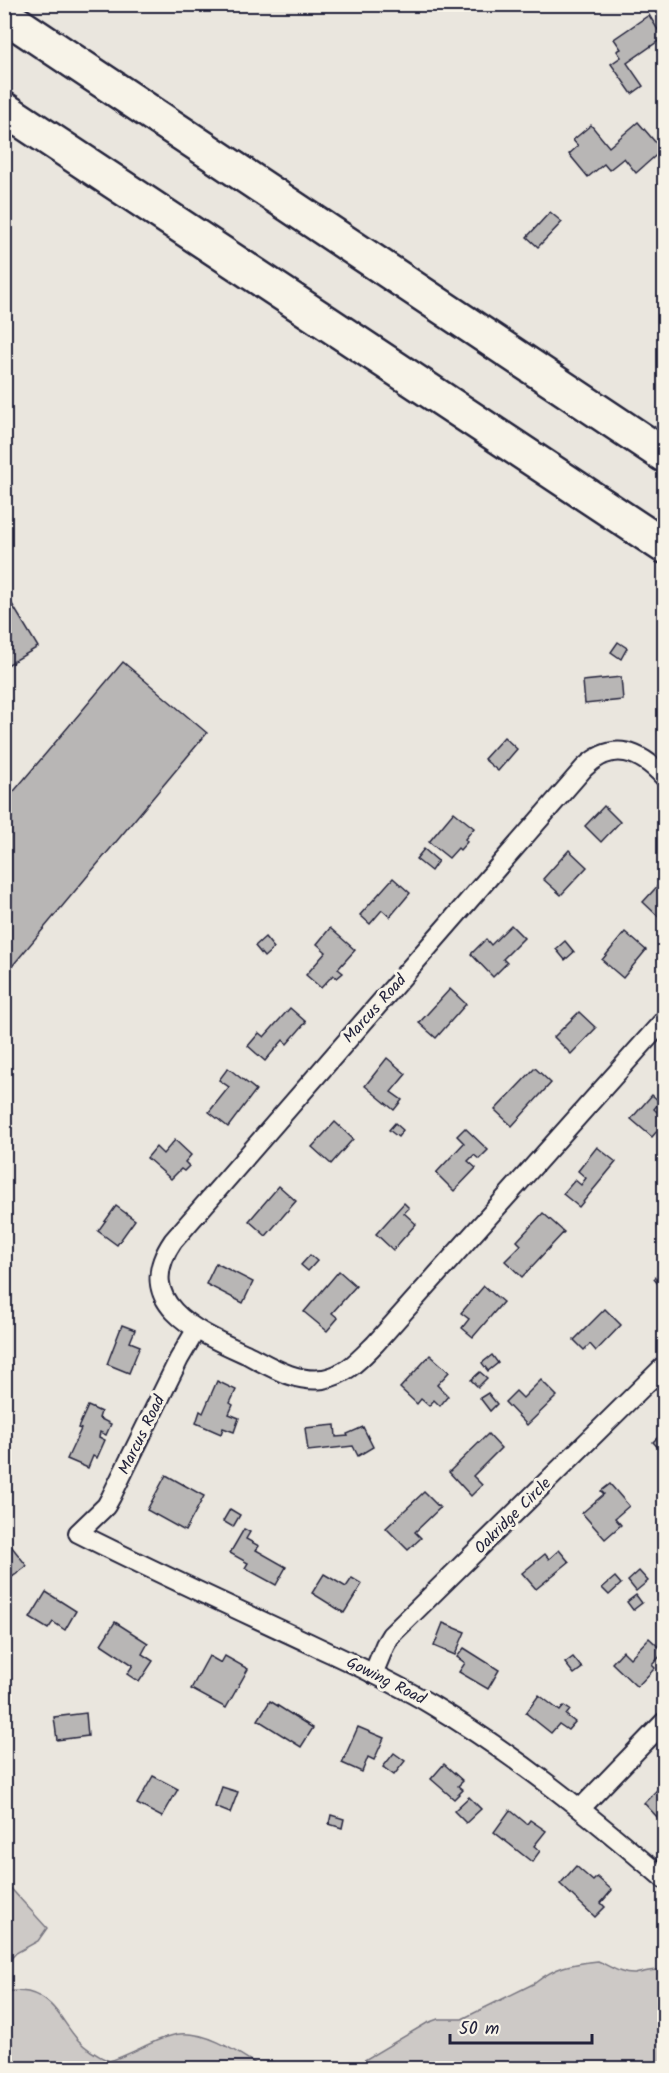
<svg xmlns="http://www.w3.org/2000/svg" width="669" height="2073" font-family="Kalam,sans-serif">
	<rect width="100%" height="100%" fill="#eae6de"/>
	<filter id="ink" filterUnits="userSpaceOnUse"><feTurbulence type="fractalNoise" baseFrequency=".0167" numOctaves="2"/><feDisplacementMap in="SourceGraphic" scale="12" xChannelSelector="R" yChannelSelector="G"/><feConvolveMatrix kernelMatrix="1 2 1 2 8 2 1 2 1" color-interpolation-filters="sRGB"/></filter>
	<g filter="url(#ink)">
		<g fill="#cdc9c6" stroke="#787680" stroke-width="1.5">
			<path d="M5 1882 47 1928 38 1941 16 1953 5 1965Z"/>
			<path d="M598 1961C609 1966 622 1975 635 1974 645 1972 654 1969 664 1970V2068H351L427 2023 438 2019H462L535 1983C556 1966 571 1964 598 1961Z"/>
			<path d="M4 1991C12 1991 21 1991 28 1992 55 1999 62 2022 78 2040 86 2049 98 2056 109 2061 131 2055 159 2036 180 2034 210 2032 238 2053 262 2068H5Z"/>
		</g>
		<g fill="#b8b6b5" stroke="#22223b" stroke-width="1.5">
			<path d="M649 15 658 30 662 27 664 30V37L627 63 643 86 632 94 611 64 621 57 617 51 621 49 614 39Z"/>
			<path d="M638 122 662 150 636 173 624 158 609 170 604 164 588 177 569 154 578 146 573 140 591 125 609 147Z"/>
			<path d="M550 212 562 222 538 247 527 237Z"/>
			<path d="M4 591 38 647 4 667Z"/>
			<path d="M618 642 627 648 621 659 611 652Z"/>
			<path d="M123 662 207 733 4 976V803Z"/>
			<path d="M621 677 623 700 585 704 583 681Z"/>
			<path d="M504 737 517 749 498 771 484 759Z"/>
			<path d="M604 806 620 822 601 842 585 826Z"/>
			<path d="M454 812 474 828 465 839 467 842 460 850 458 848 449 858 429 842Z"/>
			<path d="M424 849 438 861 431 871 416 859Z"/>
			<path d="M569 850 587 867 561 895 543 879Z"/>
			<path d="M393 878 410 893 390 917 382 910 370 924 360 915Z"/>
			<path d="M664 879V920L663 921 643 902Z"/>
			<path d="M511 925 524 938 503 959 507 963 493 977 471 954 486 939 491 945Z"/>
			<path d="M330 928 355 950 338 969 343 973 337 978 333 975 321 988 306 975 326 952 317 944Z"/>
			<path d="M625 932 646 950 623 978 602 960Z"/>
			<path d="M265 937 274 948 264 957 255 946Z"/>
			<path d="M565 941 574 952 565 960 556 949Z"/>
			<path d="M450 989 466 1004 436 1038 419 1023Z"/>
			<path d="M290 1008 306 1022 287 1044 283 1040 265 1061 248 1046 259 1033 264 1037Z"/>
			<path d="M579 1012 596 1028 571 1054 554 1037Z"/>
			<path d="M387 1058 406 1074 391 1092 402 1100 394 1110 365 1086Z"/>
			<path d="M228 1068 256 1090 228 1127 209 1112 229 1087 219 1080Z"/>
			<path d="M535 1068 551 1083 512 1126 495 1110Z"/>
			<path d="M652 1095 660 1102 654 1109 657 1112 664 1104V1123L652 1137 631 1119Z"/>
			<path d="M335 1122 353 1139 331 1164 312 1147Z"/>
			<path d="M395 1123 403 1130 398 1137 389 1130Z"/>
			<path d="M465 1128 488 1150 479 1159 474 1155 468 1161 476 1168 454 1191 436 1173 464 1143 457 1136Z"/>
			<path d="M175 1140 191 1155 185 1162 189 1166 184 1171 181 1169 171 1179 147 1158 156 1147 163 1154Z"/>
			<path d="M597 1147 616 1162 579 1207 563 1194 575 1180 581 1185 586 1178 578 1171Z"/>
			<path d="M279 1186 296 1201 266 1236 249 1221Z"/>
			<path d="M404 1203 409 1208 404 1213 416 1224 393 1250 376 1234Z"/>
			<path d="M116 1206 135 1220 117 1245 98 1231Z"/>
			<path d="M543 1213 564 1232 522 1277 505 1261 521 1245 517 1241Z"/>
			<path d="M310 1255 317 1261 308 1271 301 1265Z"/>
			<path d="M216 1263 253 1282 243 1303 206 1284Z"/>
			<path d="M664 1269V1291L654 1279Z"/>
			<path d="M339 1271 356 1286 332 1313 338 1318 327 1331 304 1312Z"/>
			<path d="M484 1286 503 1302 473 1337 462 1328 469 1319 461 1313Z"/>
			<path d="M605 1309 621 1325 596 1351 590 1344 584 1350 574 1340Z"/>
			<path d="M122 1325 135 1330 130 1342 140 1346 129 1373 107 1364Z"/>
			<path d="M430 1355 449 1372 437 1385 448 1396 440 1406 434 1400 429 1406 421 1399 417 1404 400 1388Z"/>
			<path d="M492 1355 498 1363 488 1371 482 1363Z"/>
			<path d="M480 1372 487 1378 478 1387 471 1380Z"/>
			<path d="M541 1380 557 1396 527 1425 505 1402 516 1391 523 1398Z"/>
			<path d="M217 1381 236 1390 230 1403 233 1405 229 1414 239 1418 234 1432 223 1428 221 1434 196 1423 200 1411 203 1413Z"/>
			<path d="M488 1393 497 1404 490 1411 480 1398Z"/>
			<path d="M88 1406 101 1412 99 1418 111 1424 106 1435 100 1432 99 1437 105 1440 97 1458 93 1456 88 1468 67 1459 81 1429 78 1428Z"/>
			<path d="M335 1425 336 1437 348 1436 347 1434 363 1427 373 1447 358 1456 353 1446 308 1451 305 1428Z"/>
			<path d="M664 1431V1454L653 1442Z"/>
			<path d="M488 1434 501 1448 473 1476 482 1485 471 1496 449 1472Z"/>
			<path d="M166 1475 204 1496 185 1531 147 1510Z"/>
			<path d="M610 1484 629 1506 615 1518 621 1525 605 1539 582 1513 604 1494 601 1491Z"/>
			<path d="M424 1492 440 1508 415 1532 421 1538 408 1550 386 1528Z"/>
			<path d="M230 1509 240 1515 233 1527 223 1521Z"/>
			<path d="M244 1529 250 1532 246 1539 259 1546 256 1550 286 1567 276 1585 245 1568 248 1563 230 1553Z"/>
			<path d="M4 1537 27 1566 4 1583Z"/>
			<path d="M559 1550 569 1562 536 1589 522 1573 545 1554 549 1559Z"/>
			<path d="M639 1571 648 1581 636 1591 628 1581Z"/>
			<path d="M324 1574 346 1587 352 1578 362 1584 344 1613 312 1593Z"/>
			<path d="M615 1577 621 1584 609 1595 602 1588Z"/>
			<path d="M46 1592 76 1611 65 1630 53 1622 48 1629 30 1618Z"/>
			<path d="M636 1595 642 1603 633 1610 627 1602Z"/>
			<path d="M115 1622 148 1643 142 1654 153 1661 139 1682 127 1674 133 1665 101 1644Z"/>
			<path d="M443 1623 465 1632 455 1655 434 1646Z"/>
			<path d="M649 1638 664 1652 652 1665 655 1668 637 1687 612 1663 623 1651 630 1658Z"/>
			<path d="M464 1648 499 1670 488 1689 459 1672 465 1663 457 1657Z"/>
			<path d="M209 1656 221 1663 225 1656 248 1669 226 1708 191 1689Z"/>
			<path d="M573 1657 582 1668 574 1674 565 1663Z"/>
			<path d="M539 1695 560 1711 564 1706 570 1710 566 1715 575 1722 568 1730 559 1724 551 1733 526 1713Z"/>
			<path d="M270 1701 313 1728 301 1747 258 1720Z"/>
			<path d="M86 1713 88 1736 57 1740 54 1717Z"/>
			<path d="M358 1727 384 1738 374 1760 368 1757 362 1772 342 1763Z"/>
			<path d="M394 1753 405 1761 394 1775 383 1767Z"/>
			<path d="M444 1764 463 1781 458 1786 463 1790 454 1799 431 1779Z"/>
			<path d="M153 1776 178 1789 162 1817 137 1804Z"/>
			<path d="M664 1783V1815L660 1820 644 1803Z"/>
			<path d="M222 1787 238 1792 230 1813 215 1807Z"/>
			<path d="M469 1797 481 1809 466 1823 454 1811Z"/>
			<path d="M510 1810 527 1824 530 1820 546 1831 534 1846 540 1851 532 1862 494 1832Z"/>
			<path d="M331 1815 344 1819 342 1828 329 1824Z"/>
			<path d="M576 1866 593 1881 597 1877 612 1890 601 1903 605 1907 595 1917 560 1884Z"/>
		</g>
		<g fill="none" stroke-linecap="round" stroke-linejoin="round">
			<g stroke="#22223b" stroke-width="22">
				<g id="minor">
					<path d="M664 777C640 751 613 740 584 768L173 1241C130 1304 200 1333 246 1354 270 1366 295 1383 323 1379 346 1375 359 1360 375 1344L664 1020"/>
					<path d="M196 1330 179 1359 111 1497 106 1506 78 1533C153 1571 230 1606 307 1642 349 1662 392 1681 432 1705 516 1755 591 1816 664 1879"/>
					<path d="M373 1674 385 1645 391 1635 664 1366"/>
					<path d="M581 1808 664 1722"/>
				</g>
			</g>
			<g stroke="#22223b" stroke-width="38">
				<g id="motorway">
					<path d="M4 15 664 455"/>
					<path d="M4 109 664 546"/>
				</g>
			</g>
			<use href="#minor" stroke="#f7f3e8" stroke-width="18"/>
			<use href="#motorway" stroke="#f7f3e8" stroke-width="33"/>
		</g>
	</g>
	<g text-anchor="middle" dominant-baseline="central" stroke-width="6" stroke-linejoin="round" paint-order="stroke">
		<g font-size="16" fill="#22223b" stroke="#f7f3e8">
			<text transform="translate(375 1009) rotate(-48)">Marcus Road</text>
			<text transform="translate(142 1435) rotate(-64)">Marcus Road</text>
			<text transform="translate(513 1516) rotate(-45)">Oakridge Circle</text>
			<text transform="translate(386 1681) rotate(27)">Gowing Road</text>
		</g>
	</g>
	<rect width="669" height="2073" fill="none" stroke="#f7f3e8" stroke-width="24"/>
	<rect x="12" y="12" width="645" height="2049" fill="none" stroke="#22223b" stroke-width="2" filter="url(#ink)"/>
	<path d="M450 2034v9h142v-9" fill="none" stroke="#22223b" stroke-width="3"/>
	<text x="459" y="2034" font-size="18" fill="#22223b" stroke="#f7f3e8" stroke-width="4.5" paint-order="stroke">50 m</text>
</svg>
